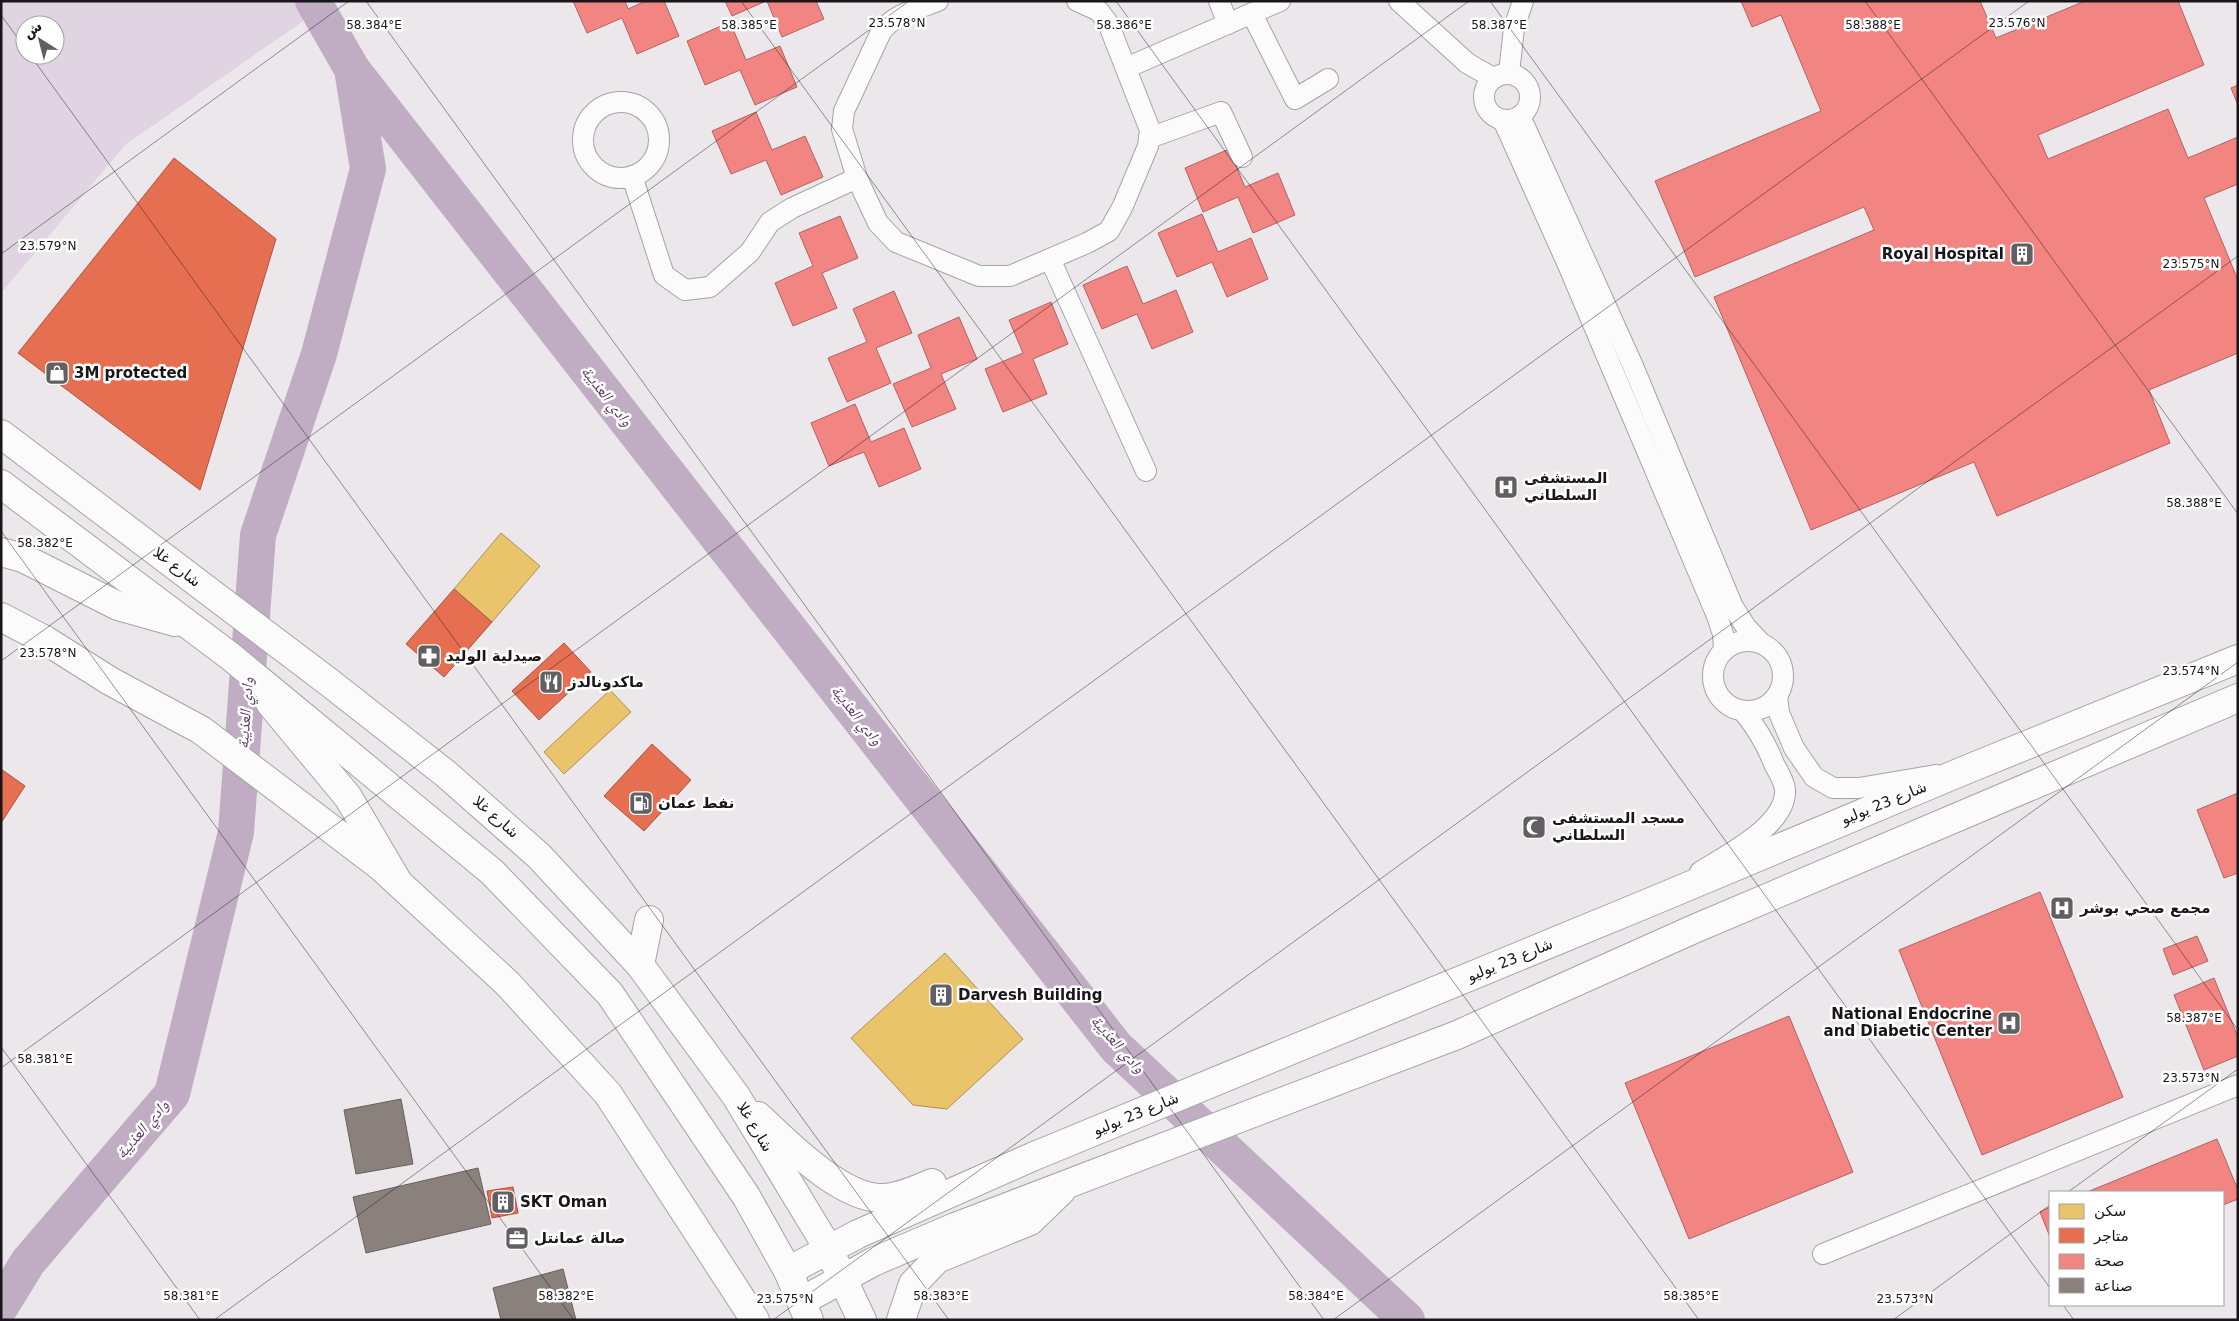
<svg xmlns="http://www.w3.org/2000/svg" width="2239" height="1321" font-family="'DejaVu Sans','Noto Naskh Arabic',sans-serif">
	<rect width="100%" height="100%" fill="#ebe7eb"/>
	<path fill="#e0d3e2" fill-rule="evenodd" d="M1 1H332L125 145 1 293ZM25 25H55V55H25Z"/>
	<g fill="#e9c46a" stroke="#ab9052">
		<path d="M501 533 540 566 492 622 454 589Z"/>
		<path d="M610 690 631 712 564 774 544 752Z"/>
		<path d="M945 953 1023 1039 947 1109 913 1105 851 1038Z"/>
	</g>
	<g fill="#e76f51" stroke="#a95440">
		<path d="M174 158 276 239 200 490 18 353Z"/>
		<path d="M454 589 492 622 444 677 406 644Z"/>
		<path d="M564 643 591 672 539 720 512 691Z"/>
		<path d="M652 744 691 780 644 831 604 796Z"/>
		<path d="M1 769 25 786 1 823Z"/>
		<path d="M513 1187 518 1213 492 1218 487 1191Z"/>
	</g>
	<g fill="#f28482" stroke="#b16362">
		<path d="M573 1H625L628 9 646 1H664L679 36 637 54 622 18 587 33Z"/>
		<path d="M725 1H766L732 16Z"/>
		<path d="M767 1H816L824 19 782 37Z"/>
		<path d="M1741 1H1980L1996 38 2085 1H2178L2204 65 2038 135 2048 159 2168 109 2188 158 2238 137V184L2204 198 2238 280V353L2149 390 2170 443 1997 516 1974 462 1811 530 1714 297 1874 230 1864 207 1695 277 1655 181 1821 111 1781 15 1752 27Z"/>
		<path d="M730 22 746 60 780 46 797 87 755 105 740 70 705 85 687 41Z"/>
		<path d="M2238 85V105L2231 88Z"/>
		<path d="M756 112 772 150 805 136 823 177 781 195 766 160 731 174 712 131Z"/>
		<path d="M1229 149 1245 187 1278 173 1295 215 1253 233 1238 197 1203 212 1185 168Z"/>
		<path d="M1202 214 1218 252 1251 238 1268 279 1227 297 1212 262 1177 277 1158 233Z"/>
		<path d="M840 216 858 258 822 273 837 308 793 326 775 283 813 266 799 233Z"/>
		<path d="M1127 266 1143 304 1176 290 1193 332 1152 349 1137 314 1102 329 1083 285Z"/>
		<path d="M894 291 912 333 876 348 891 383 847 402 828 358 867 342 853 309Z"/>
		<path d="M1051 302 1068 344 1033 359 1047 394 1003 412 985 369 1023 353 1009 320Z"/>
		<path d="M959 317 977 359 941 374 956 409 912 427 893 384 931 368 918 335Z"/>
		<path d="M855 404 871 442 904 428 921 469 879 487 864 452 829 466 811 423Z"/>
		<path d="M2238 793V873L2224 878 2197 810Z"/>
		<path d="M2040 892 2123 1097 1982 1155 1899 950Z"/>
		<path d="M2197 936 2208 961 2173 975 2163 949Z"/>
		<path d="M2214 978 2238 1037V1056L2204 1070 2174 995Z"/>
		<path d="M1789 1016 1853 1172 1689 1239 1625 1083Z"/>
		<path d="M2217 1139 2238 1190V1199L2223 1205V1192H2087Z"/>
		<path d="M2050 1207V1237L2040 1212Z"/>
	</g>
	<g fill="#8a817c" stroke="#68615e">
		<path d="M401 1099 413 1164 356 1174 344 1110Z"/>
		<path d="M478 1168 491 1224 366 1253 353 1197Z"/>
		<path d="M563 1269 576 1320H501L493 1288Z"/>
	</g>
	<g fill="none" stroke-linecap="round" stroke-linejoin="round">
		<g stroke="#c0adc4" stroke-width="36">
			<path d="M352 69 1116 1047 1407 1320"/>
			<path d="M1 1306 28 1262 172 1094 236 832 258 535 319 354 368 169 352 69 313 1"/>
		</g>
		<g stroke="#a6a3a6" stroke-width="22">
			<g id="street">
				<path d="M938 1C917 9 894 14 881 32L844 111 842 129 857 178 878 223 896 242 979 276H1010L1087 243 1109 231 1122 208 1148 146 1150 130 1108 23 1099 11 1077 1"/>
				<path d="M1219 1 1228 24"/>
				<path d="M1399 1 1467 63 1493 78"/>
				<path d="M1252 14 1295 99 1328 79"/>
				<path d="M1126 68 1280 1"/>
				<path d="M1509 73 1514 28 1523 1"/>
				<circle cx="1507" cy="97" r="23"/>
				<circle cx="621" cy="140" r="38"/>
				<path d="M1520 116 1633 366 1733 607 1746 627 1760 642"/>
				<path d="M1503 120 1568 265 1717 616 1723 634 1724 650"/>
				<path d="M1149 138 1221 112 1242 157"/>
				<path d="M632 176 664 275 685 290 710 287 750 252 770 222 792 208 857 178"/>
				<path d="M1050 259 1146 471"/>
				<circle cx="1748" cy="676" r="35"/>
				<path d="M1777 696 1779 713 1794 748 1814 777 1833 788H1859L1936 775"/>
				<path d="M1700 872C1726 855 1788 825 1785 789 1784 781 1778 771 1774 764 1767 745 1756 727 1743 711"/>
				<path d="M1823 1254 2238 1085"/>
			</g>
		</g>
		<g stroke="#a6a3a6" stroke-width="30">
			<path id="secondary" d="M1 617 45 640 110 681 201 730 380 866 508 984 608 1094 755 1320"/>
		</g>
		<g stroke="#a6a3a6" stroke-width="30">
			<g id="primary">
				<path d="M1 434 330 683 446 774 539 856 640 965 736 1096 828 1248 862 1320"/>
				<path d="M1 484 230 656 492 872 610 994 746 1196 788 1271 809 1320"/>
				<path d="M1 552 23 558 118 606 175 622"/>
				<path d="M270 703 348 797 398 882"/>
				<path d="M640 965 649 920"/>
				<path d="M758 1116C787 1143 842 1200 884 1198 901 1197 917 1189 932 1183"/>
				<path d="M788 1271 858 1234 1032 1157 1653 901 1963 771 2238 659"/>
				<path d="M802 1301 873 1262 955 1227 1457 1035 1694 929 2238 698"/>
				<path d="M901 1320 913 1284 937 1259 1030 1221 1061 1191"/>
			</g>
		</g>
		<use href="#street" stroke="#fcfbfc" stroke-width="20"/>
		<use href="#secondary" stroke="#fcfbfc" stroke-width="28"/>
		<use href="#primary" stroke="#fcfbfc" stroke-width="28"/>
	</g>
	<path fill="none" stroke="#191619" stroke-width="1" stroke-opacity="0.45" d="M366 1 1324 1320M741 1 1699 1320M1116 1 2050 1288M1490 1 2238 1030M1865 1 2238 514M1 15 25 48M30 55 949 1320M1 254 349 1M1 531 574 1320M1 661 909 1M1 1047 200 1320M1 1068 1469 1M2068 1192 2238 1069M2063 1305 2074 1320M214 1320 2029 1M773 1320 2238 256M1333 1320 2238 662M1893 1320 2050 1205"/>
	<defs>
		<g id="building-square" transform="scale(1.25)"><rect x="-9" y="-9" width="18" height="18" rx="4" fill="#625f62" stroke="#fff"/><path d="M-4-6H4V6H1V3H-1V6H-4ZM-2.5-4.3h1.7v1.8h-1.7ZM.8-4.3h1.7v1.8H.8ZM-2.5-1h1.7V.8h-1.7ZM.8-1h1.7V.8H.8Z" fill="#fff"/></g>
		<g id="shop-square" transform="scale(1.25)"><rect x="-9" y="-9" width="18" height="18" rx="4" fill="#625f62" stroke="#fff"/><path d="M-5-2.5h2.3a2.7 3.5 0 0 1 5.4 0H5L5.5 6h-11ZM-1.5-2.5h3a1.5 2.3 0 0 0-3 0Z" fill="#fff"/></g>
		<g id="hospital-square" transform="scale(1.25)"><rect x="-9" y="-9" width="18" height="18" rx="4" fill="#625f62" stroke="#fff"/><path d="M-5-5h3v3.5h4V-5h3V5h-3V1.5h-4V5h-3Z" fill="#fff"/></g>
		<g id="pharmacy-square" transform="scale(1.25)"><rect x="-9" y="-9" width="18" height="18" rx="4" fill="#625f62" stroke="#fff"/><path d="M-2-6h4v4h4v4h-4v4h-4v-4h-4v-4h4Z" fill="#fff"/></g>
		<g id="restaurant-square" transform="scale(1.25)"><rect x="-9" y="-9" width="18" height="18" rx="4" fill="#625f62" stroke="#fff"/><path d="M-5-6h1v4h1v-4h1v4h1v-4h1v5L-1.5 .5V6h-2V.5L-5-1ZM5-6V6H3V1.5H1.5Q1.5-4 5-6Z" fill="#fff"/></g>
		<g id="fuel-square" transform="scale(1.25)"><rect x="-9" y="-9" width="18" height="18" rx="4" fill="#625f62" stroke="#fff"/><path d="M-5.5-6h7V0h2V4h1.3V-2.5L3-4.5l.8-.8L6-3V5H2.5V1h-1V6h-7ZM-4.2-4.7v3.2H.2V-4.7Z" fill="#fff"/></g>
		<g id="mosque-square" transform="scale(1.25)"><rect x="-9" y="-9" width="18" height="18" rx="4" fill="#625f62" stroke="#fff"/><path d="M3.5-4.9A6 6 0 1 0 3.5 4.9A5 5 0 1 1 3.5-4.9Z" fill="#fff"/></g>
		<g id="office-square" transform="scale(1.25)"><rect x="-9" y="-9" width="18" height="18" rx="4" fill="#625f62" stroke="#fff"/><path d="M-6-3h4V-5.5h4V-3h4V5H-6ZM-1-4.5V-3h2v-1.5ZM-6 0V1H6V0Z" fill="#fff"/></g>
	</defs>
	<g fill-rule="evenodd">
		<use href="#building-square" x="2022" y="254"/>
		<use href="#shop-square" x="57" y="373"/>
		<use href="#hospital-square" x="1506" y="487"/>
		<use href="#pharmacy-square" x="429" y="656"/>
		<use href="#restaurant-square" x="551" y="682"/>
		<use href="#fuel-square" x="641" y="803"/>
		<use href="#mosque-square" x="1534" y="827"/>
		<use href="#hospital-square" x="2062" y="908"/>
		<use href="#building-square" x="941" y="995"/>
		<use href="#hospital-square" x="2009" y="1023"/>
		<use href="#building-square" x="503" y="1202"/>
		<use href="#office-square" x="517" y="1238"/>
	</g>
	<g text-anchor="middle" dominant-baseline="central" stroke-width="5" stroke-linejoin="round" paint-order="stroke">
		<g font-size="15" font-weight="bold" fill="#191619" stroke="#fff" text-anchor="start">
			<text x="2004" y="254" text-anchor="end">Royal Hospital</text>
			<text x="74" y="373">3M protected</text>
			<text x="1524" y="478">المستشفى<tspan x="1524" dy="17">السلطاني</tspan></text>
			<text x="446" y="656">صيدلية الوليد</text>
			<text x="568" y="682">ماكدونالدز</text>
			<text x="658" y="803">نفط عمان</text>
			<text x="1552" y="818">مسجد المستشفى<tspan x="1552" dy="17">السلطاني</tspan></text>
			<text x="2080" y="908">مجمع صحي بوشر</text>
			<text x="958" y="995">Darvesh Building</text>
			<text x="1992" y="1014" text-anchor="end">National Endocrine<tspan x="1992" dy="17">and Diabetic Center</tspan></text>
			<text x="520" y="1202">SKT Oman</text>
			<text x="534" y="1238">صالة عمانتل</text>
		</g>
		<g font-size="15" fill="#191619" stroke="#fff">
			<text transform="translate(177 567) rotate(37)">شارع غلا</text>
			<text transform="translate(1884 803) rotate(-22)">شارع 23 يوليو</text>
			<text transform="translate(496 817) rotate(41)">شارع غلا</text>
			<text transform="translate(1510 960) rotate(-22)">شارع 23 يوليو</text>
			<text transform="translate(1136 1114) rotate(-22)">شارع 23 يوليو</text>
			<text transform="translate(755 1127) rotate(59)">شارع غلا</text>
		</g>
		<g font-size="16" font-style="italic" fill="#5d3863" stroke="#fff">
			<text transform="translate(607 396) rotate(52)">وادي العذيبة</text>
			<text transform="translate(245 713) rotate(-86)">وادي العذيبة</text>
			<text transform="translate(857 715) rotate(52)">وادي العذيبة</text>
			<text transform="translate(1118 1044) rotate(48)">وادي العذيبة</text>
			<text transform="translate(142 1129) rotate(-49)">وادي العذيبة</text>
		</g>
	</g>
	<g font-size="12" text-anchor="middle" fill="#191619" stroke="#fff" stroke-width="5" stroke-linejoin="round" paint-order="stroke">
		<text x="897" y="27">23.578°N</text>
		<text x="2017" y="27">23.576°N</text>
		<text x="374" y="29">58.384°E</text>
		<text x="749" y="29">58.385°E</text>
		<text x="1124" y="29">58.386°E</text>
		<text x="1499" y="29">58.387°E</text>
		<text x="1873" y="29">58.388°E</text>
		<text x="48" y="250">23.579°N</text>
		<text x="2191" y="268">23.575°N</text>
		<text x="2194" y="507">58.388°E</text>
		<text x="45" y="547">58.382°E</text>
		<text x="48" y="657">23.578°N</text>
		<text x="2191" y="675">23.574°N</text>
		<text x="2194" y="1022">58.387°E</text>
		<text x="45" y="1063">58.381°E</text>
		<text x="2191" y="1082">23.573°N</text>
		<text x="191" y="1300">58.381°E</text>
		<text x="566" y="1300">58.382°E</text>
		<text x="941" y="1300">58.383°E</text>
		<text x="1316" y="1300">58.384°E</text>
		<text x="1691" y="1300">58.385°E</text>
		<text x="785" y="1303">23.575°N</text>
		<text x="1905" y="1303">23.573°N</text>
	</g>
	<rect width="2239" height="1321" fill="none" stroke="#191619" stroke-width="5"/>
	<rect x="2049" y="1191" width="175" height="115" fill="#ffffff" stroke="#a3a2a3"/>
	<rect x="2059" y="1204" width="25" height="15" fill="#e9c46a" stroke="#a3a2a3"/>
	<text x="2094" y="1216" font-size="15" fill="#191619">سكن</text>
	<rect x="2059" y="1228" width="25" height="15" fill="#e76f51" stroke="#a3a2a3"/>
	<text x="2094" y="1241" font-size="15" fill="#191619">متاجر</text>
	<rect x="2059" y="1254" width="25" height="15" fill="#f28482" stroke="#a3a2a3"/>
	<text x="2094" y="1266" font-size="15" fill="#191619">صحة</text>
	<rect x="2059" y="1278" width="25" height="15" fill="#8a817c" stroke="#a3a2a3"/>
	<text x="2094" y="1291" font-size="15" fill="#191619">صناعة</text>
	<g transform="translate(40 40) rotate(324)"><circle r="24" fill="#ffffff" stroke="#a3a2a3"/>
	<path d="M0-4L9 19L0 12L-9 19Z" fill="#625f62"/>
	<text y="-8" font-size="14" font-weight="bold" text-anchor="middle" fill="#191619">ش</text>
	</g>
</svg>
